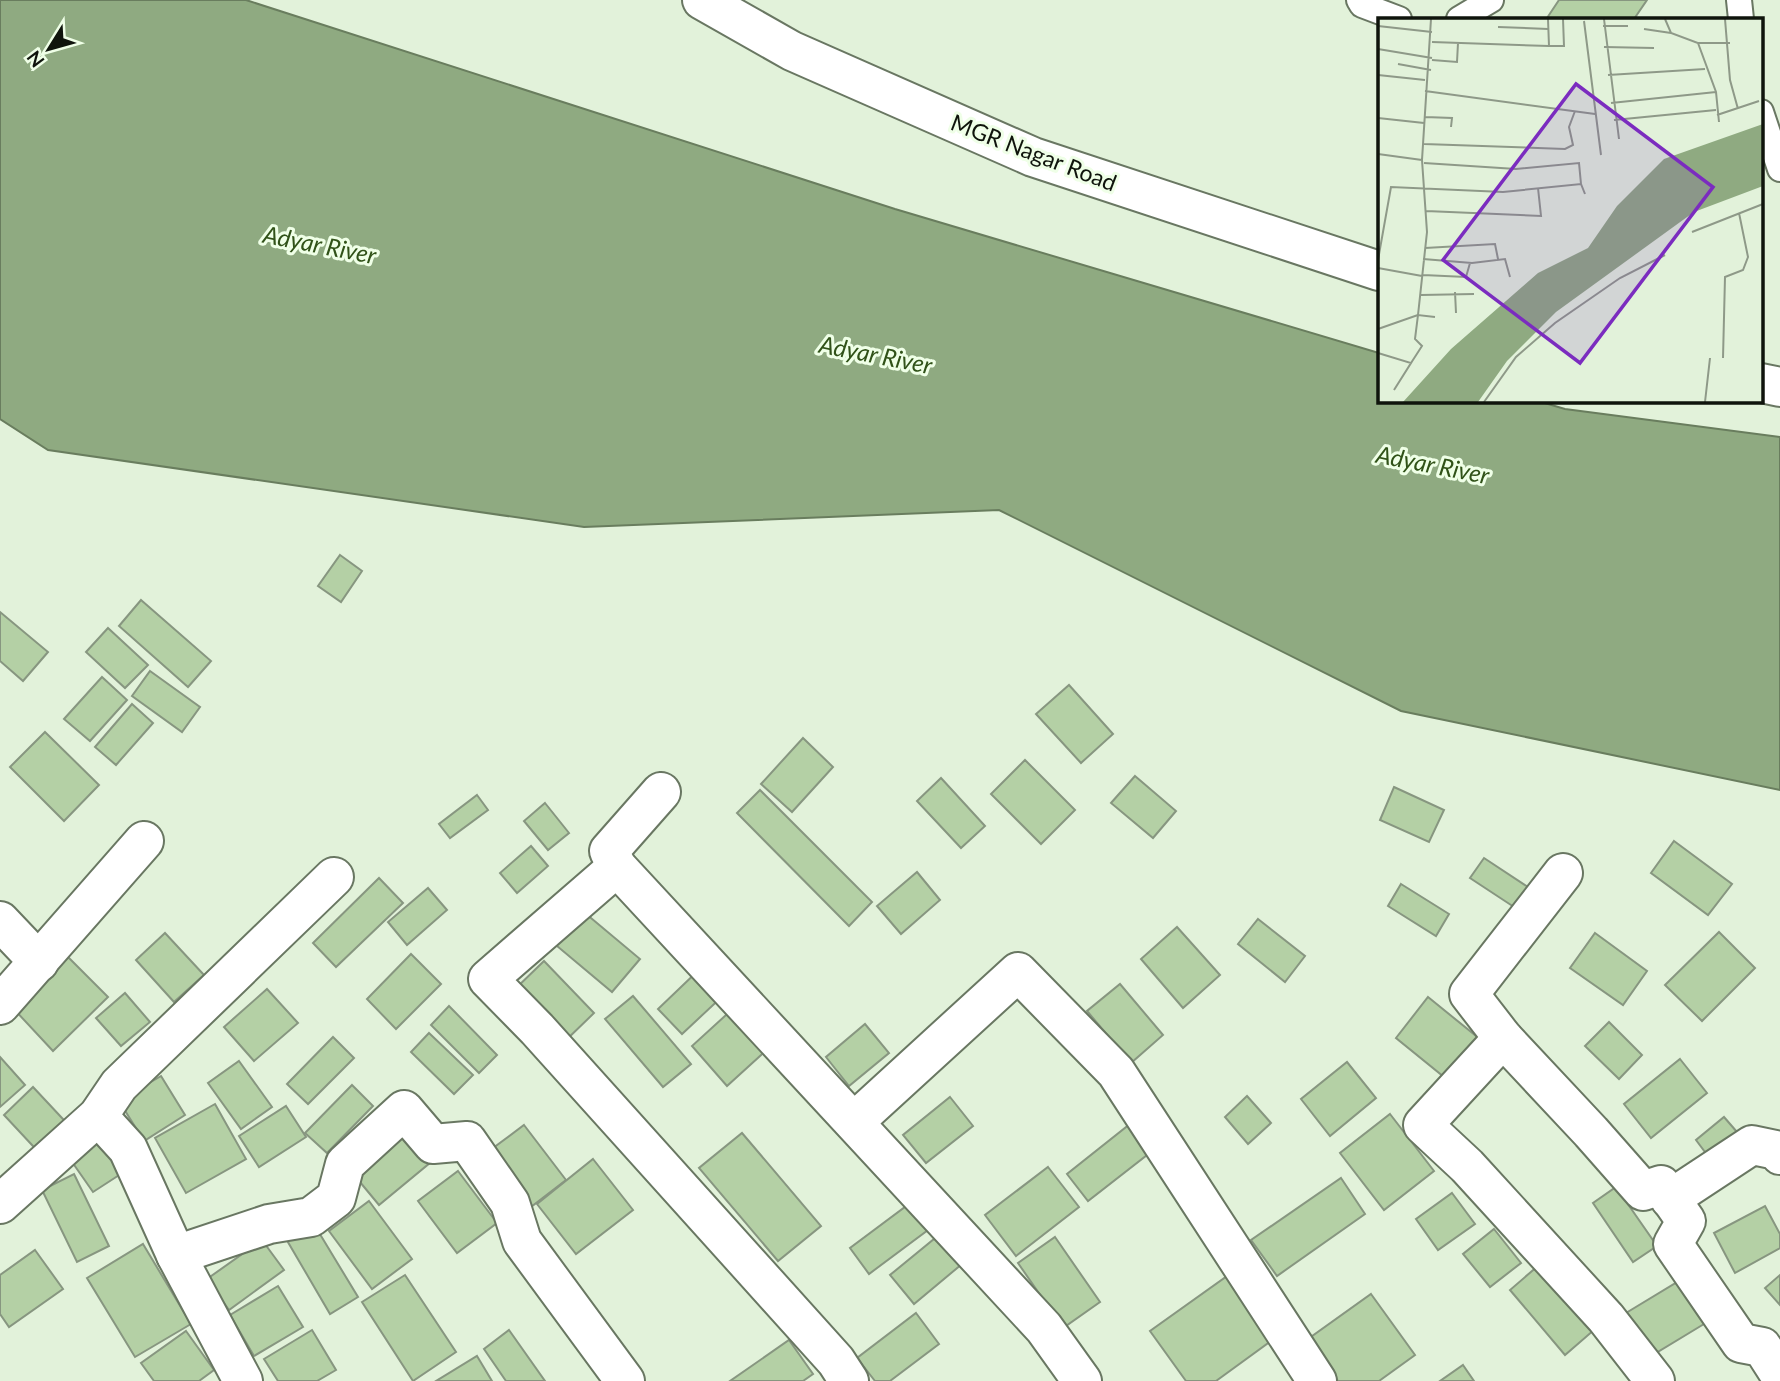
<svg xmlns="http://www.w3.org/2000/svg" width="1780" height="1381" font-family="Lato,sans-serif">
	<rect width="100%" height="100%" fill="#e2f2da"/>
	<path fill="#8faa81" stroke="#697d5e" stroke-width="2" d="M0 0H246L895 209 1379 353V401H1538L1565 409 1780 437V790L1401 711 999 510 584 527 48 450 0 419Z"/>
	<g fill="#b4d0a5" stroke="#879680" stroke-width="2">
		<path d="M1559 0H1647L1634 19H1549L1547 18Z"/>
		<path d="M340 555 362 571 341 602 318 586Z"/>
		<path d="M141 600 211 661 188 687 119 626Z"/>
		<path d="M0 612 48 652 23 681 0 661Z"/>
		<path d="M108 628 148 665 125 688 86 652Z"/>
		<path d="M150 671 200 707 182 732 132 696Z"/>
		<path d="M102 677 127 700 90 741 64 719Z"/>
		<path d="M1069 685 1113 734 1081 763 1036 714Z"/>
		<path d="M132 704 153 723 116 765 95 747Z"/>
		<path d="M45 732 99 785 64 821 10 767Z"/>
		<path d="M803 738 833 767 792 812 761 784Z"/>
		<path d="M1025 760 1075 810 1041 844 991 794Z"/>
		<path d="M1135 776 1176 811 1153 838 1111 803Z"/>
		<path d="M941 778 985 826 961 848 917 801Z"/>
		<path d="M1394 787 1444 810 1429 842 1380 820Z"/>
		<path d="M760 790 872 902 849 926 737 813Z"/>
		<path d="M477 795 488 810 450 838 439 824Z"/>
		<path d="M545 803 569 833 548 850 524 821Z"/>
		<path d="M1674 841 1732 884 1708 915 1651 873Z"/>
		<path d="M531 846 548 866 517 893 500 873Z"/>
		<path d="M1484 858 1528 887 1514 907 1470 878Z"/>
		<path d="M917 872 940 900 901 934 877 906Z"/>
		<path d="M379 878 403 903 336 967 313 943Z"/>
		<path d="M1401 884 1449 914 1436 936 1388 906Z"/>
		<path d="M428 888 447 910 407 945 388 922Z"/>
		<path d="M579 908 640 959 612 992 551 941Z"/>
		<path d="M1258 919 1305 956 1285 982 1238 944Z"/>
		<path d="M1177 927 1220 975 1183 1008 1141 959Z"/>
		<path d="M1719 932 1755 968 1702 1021 1665 985Z"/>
		<path d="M165 933 204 975 174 1002 136 960Z"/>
		<path d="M1595 933 1647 971 1623 1005 1570 968Z"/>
		<path d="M411 954 441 984 396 1029 367 999Z"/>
		<path d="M66 955 108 997 53 1051 12 1007Z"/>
		<path d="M544 961 594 1013 562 1044 512 992Z"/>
		<path d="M703 966 727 992 682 1034 658 1009Z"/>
		<path d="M1120 984 1163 1035 1131 1063 1087 1011Z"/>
		<path d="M267 989 298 1023 254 1061 224 1027Z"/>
		<path d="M125 993 150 1022 121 1046 96 1018Z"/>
		<path d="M633 996 691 1064 663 1087 605 1019Z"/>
		<path d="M1428 997 1481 1040 1449 1081 1396 1038Z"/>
		<path d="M737 1005 772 1045 727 1086 692 1046Z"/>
		<path d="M449 1006 497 1055 479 1073 431 1025Z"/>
		<path d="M1609 1022 1642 1055 1619 1079 1585 1046Z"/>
		<path d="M865 1024 889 1053 849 1086 826 1057Z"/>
		<path d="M429 1033 473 1075 454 1094 411 1052Z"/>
		<path d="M333 1037 354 1058 308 1104 287 1084Z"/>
		<path d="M0 1057 25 1085 0 1107Z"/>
		<path d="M1680 1059 1707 1093 1651 1138 1624 1104Z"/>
		<path d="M239 1061 272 1107 241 1129 208 1083Z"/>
		<path d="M1347 1062 1376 1098 1330 1136 1301 1099Z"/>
		<path d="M161 1076 185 1115 144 1141 119 1101Z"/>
		<path d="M352 1085 373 1106 327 1153 305 1133Z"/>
		<path d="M33 1087 76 1133 46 1160 4 1115Z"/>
		<path d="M1247 1096 1271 1123 1248 1144 1225 1117Z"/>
		<path d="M950 1097 973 1126 926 1163 903 1135Z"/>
		<path d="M215 1104 246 1159 186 1193 155 1138Z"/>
		<path d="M286 1106 306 1137 259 1167 239 1136Z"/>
		<path d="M1390 1114 1434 1171 1384 1210 1340 1153Z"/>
		<path d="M1724 1117 1737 1132 1708 1156 1696 1140Z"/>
		<path d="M1135 1120 1156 1148 1088 1201 1067 1174Z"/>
		<path d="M524 1125 566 1180 527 1210 485 1154Z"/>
		<path d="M401 1126 431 1162 379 1205 350 1170Z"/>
		<path d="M742 1133 821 1226 778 1261 699 1168Z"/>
		<path d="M107 1134 130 1168 93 1192 70 1159Z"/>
		<path d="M593 1159 633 1210 576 1254 537 1204Z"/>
		<path d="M1048 1167 1079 1207 1016 1256 985 1215Z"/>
		<path d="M458 1171 497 1223 457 1253 418 1201Z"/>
		<path d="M74 1174 109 1246 77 1262 42 1190Z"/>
		<path d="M1341 1178 1365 1214 1277 1276 1251 1240Z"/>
		<path d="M1616 1187 1657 1246 1633 1262 1593 1203Z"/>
		<path d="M1452 1193 1475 1224 1438 1250 1416 1219Z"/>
		<path d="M369 1201 412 1259 372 1289 329 1231Z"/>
		<path d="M909 1204 928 1230 869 1274 850 1248Z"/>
		<path d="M1765 1206 1780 1234V1248L1735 1273 1714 1233Z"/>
		<path d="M312 1221 358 1297 330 1314 285 1237Z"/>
		<path d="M1494 1229 1521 1263 1490 1287 1463 1254Z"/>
		<path d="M945 1230 968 1259 914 1304 890 1275Z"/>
		<path d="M1055 1237 1100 1302 1063 1328 1018 1263Z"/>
		<path d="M262 1240 284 1270 229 1310 207 1279Z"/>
		<path d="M143 1244 191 1324 135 1357 87 1278Z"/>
		<path d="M35 1250 63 1289 9 1327 0 1314V1275Z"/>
		<path d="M1539 1265 1594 1330 1565 1355 1510 1290Z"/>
		<path d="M1230 1274 1275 1338 1216 1381H1186L1150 1331Z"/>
		<path d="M405 1275 456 1352 413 1381 362 1302Z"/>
		<path d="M1780 1275V1305L1765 1288Z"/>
		<path d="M1679 1281 1704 1324 1646 1359 1621 1316Z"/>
		<path d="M278 1286 303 1327 254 1356 230 1315Z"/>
		<path d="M1371 1294 1415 1355 1379 1381H1338L1308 1339Z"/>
		<path d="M916 1313 939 1344 890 1381H875L857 1358Z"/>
		<path d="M312 1330 336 1370 317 1381H278L264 1359Z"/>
		<path d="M509 1330 545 1381H506L484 1349Z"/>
		<path d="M186 1331 214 1370 199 1381H154L141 1363Z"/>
		<path d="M789 1340 813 1374 803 1381H730Z"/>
		<path d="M477 1356 492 1381H436Z"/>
		<path d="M1463 1365 1474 1381H1440Z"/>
	</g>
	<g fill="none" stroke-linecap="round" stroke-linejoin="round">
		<g stroke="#697762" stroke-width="28">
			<g id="service">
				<path d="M1359 0 1362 5 1399 19"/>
				<path d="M1739 0 1741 19"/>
				<path d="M1459 19 1491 0"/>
				<path d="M1761 112 1780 169"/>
			</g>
		</g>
		<g stroke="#697762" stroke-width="42">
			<g id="minor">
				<path d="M702 0 792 51 1033 157 1379 271"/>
				<path d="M1761 383 1780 387"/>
				<path d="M661 792 609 851 617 867 1044 1328 1082 1381"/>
				<path d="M617 867 488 979 537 1029 836 1361 849 1381"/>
				<path d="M1563 873 1469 994 1503 1038 1591 1132 1643 1191 1661 1185 1686 1221 1673 1244 1741 1343 1762 1347 1780 1375"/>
				<path d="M0 921 39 962"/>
				<path d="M0 1005 144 841"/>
				<path d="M1503 1038 1423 1125 1467 1166 1606 1318 1655 1381"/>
				<path d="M98 1116 128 1149 176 1255 243 1381"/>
				<path d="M854 1122 1018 972 1116 1072 1317 1381"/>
				<path d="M1670 1199 1752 1145 1776 1150 1780 1155"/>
				<path d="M0 1204 98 1116 119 1085 334 877"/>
				<path d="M176 1255 269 1224 311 1217 336 1198 345 1164 404 1110 433 1144 467 1141 510 1203 522 1241 625 1381"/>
			</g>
		</g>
		<use href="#service" stroke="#fff" stroke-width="24"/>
		<use href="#minor" stroke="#fff" stroke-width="38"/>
	</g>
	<g text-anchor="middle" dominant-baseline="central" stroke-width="6" stroke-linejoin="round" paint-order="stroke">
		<g font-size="23" fill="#0f140c" stroke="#efffe7">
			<text transform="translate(1034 152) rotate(21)">MGR Nagar Road</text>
		</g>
		<g font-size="24" font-style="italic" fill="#305218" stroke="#efffe7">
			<text transform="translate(320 244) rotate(11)">Adyar River</text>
			<text transform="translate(876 354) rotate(11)">Adyar River</text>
			<text transform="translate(1433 464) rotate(11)">Adyar River</text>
		</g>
	</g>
	<g transform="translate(1378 18)">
		<rect width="385" height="385" fill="#e2f2da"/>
		<path d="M385 106V168L316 194 178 294 129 343 100 384H25L73 331 160 255 210 230 239 188 286 141Z" fill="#8faa81"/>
		<path fill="none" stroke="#8e9988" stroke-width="2" d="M170 1 171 28H186L185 1M226 1 241 121M287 1 293 15 320 25 338 74 341 104M347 1 352 62 360 91M206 3 223 137M0 8 54 14M225 8H250M120 9 170 11M266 11 293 15M54 24 171 28M320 25H352M226 29 276 30M0 31 54 40M54 42 79 44 80 25M20 46 53 52M0 57 47 62M230 57 327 51M47 73 217 96M233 85 338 74M339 97 381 83M47 99 74 100 73 109M0 100 46 105M236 102 338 92M46 126 187 131 195 127 191 109 197 93M0 136 44 142M46 145 138 151 201 145 203 166M48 193 163 198 160 170M314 214 385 186M47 230 117 226 120 241M45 241 94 245 127 241 132 259M0 242 13 169 125 174 203 166 207 176M0 250 44 258M45 257 88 259 92 245M77 274 78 295M43 277 96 276M0 311 40 297 49 214 44 142 53 1M0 335 33 345 16 372M345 340 347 259 365 252 370 239 361 195M33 345 44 328 37 321 40 297 57 299M106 384 138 339 177 305 242 260 287 237M327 384 332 340"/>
		<path fill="#7b2cbf" fill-opacity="0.15" stroke="#7b2cbf" stroke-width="3.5" d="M198 66 335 169 202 345 65 242Z"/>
		<rect width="385" height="385" fill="none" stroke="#0f140c" stroke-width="3.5"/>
	</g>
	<g transform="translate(49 49) rotate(233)" stroke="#efffe7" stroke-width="5" paint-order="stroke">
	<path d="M0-5L12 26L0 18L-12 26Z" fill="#0f140c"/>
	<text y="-10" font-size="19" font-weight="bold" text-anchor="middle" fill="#0f140c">N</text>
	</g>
</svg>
